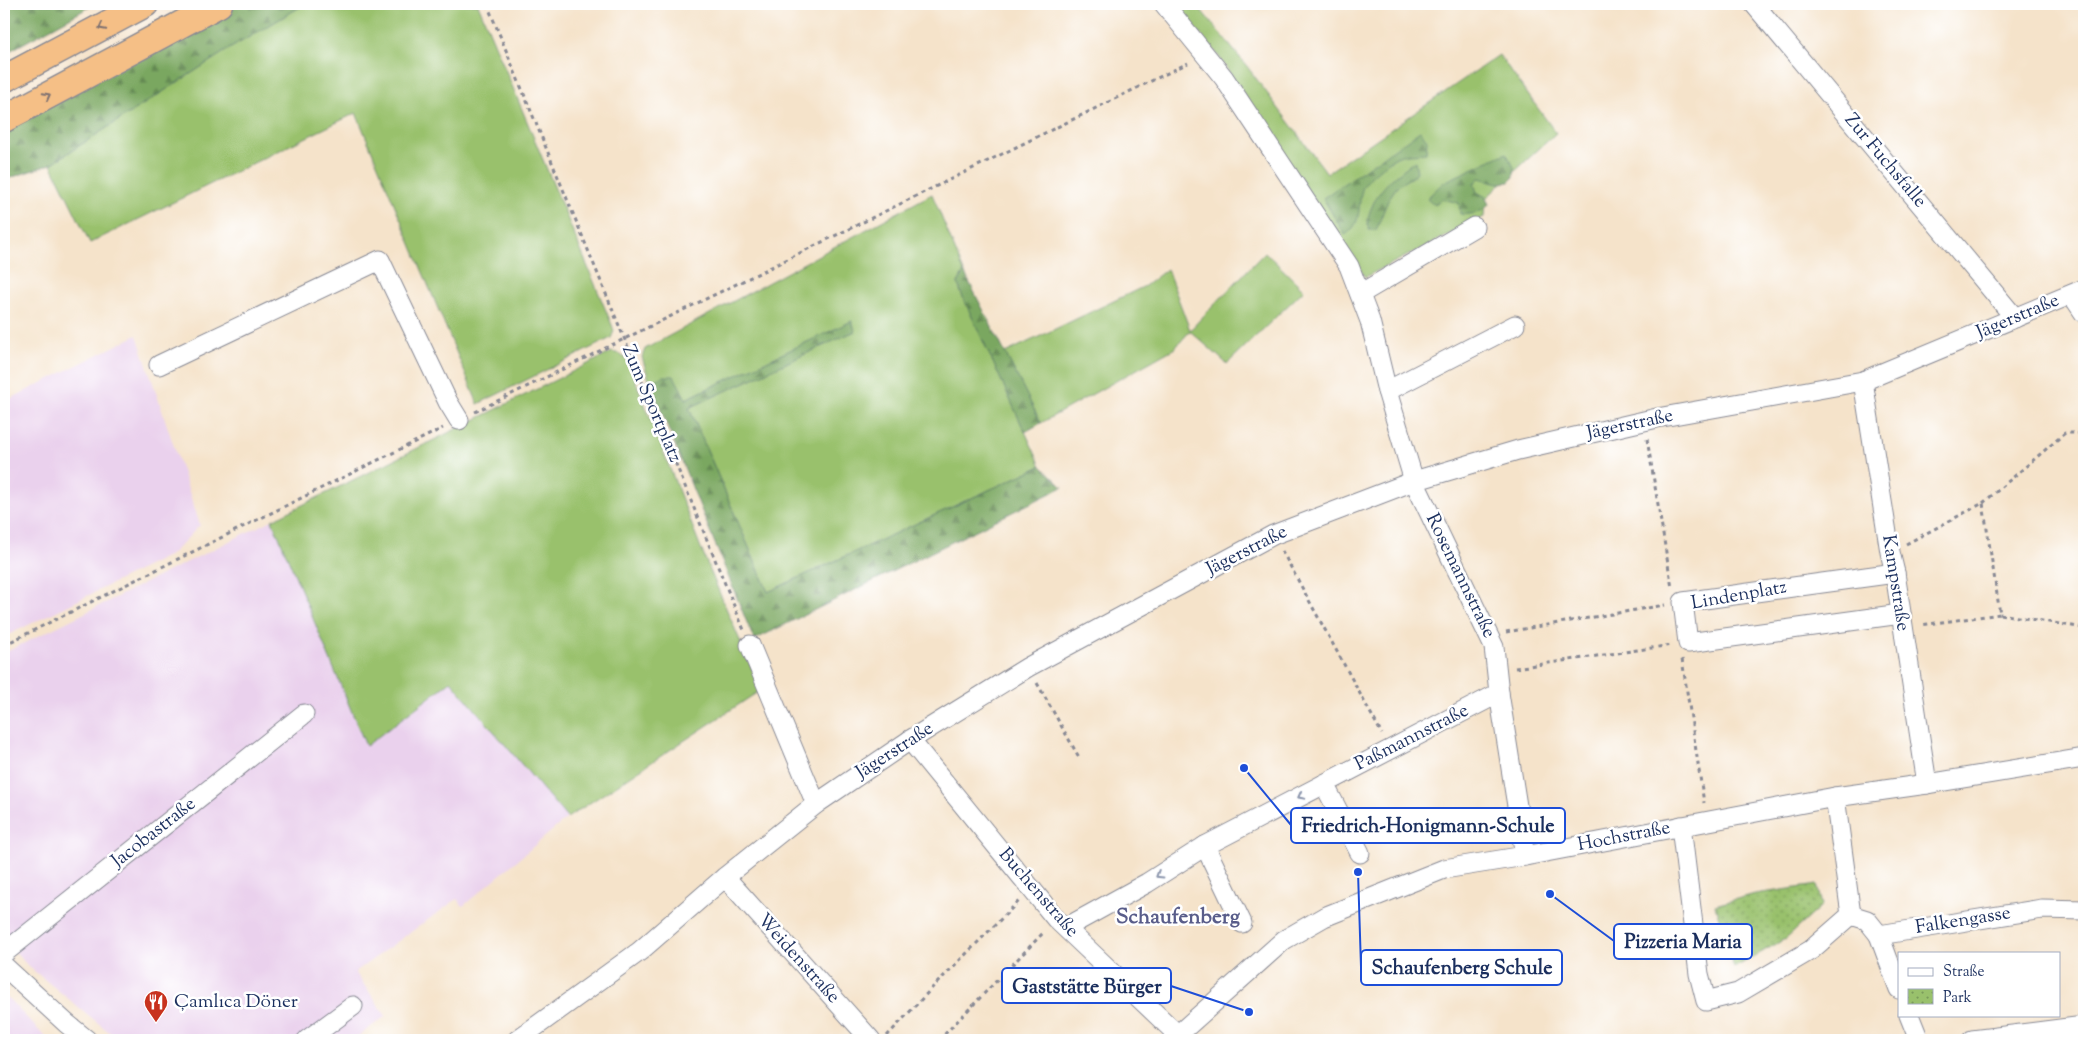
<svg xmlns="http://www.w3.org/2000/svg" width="2088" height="1044" font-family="'Sorts Mill Goudy',serif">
	<defs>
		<pattern id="forest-firs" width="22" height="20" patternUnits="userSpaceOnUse" patternTransform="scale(1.25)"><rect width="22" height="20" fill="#7aa760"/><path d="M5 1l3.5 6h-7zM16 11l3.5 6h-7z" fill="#638852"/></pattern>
		<pattern id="park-dots" width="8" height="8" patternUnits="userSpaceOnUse" patternTransform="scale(1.25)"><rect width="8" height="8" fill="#99c16c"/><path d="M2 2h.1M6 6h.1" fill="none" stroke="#7c9d5c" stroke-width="1.8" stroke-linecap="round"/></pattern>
	</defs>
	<rect width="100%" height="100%" fill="#fff"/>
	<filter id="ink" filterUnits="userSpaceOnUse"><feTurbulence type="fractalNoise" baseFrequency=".02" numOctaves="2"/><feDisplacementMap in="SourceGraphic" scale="10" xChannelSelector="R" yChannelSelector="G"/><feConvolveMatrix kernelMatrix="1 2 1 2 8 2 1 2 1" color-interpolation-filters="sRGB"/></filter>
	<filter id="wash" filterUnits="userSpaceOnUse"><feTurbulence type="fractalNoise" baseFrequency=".0096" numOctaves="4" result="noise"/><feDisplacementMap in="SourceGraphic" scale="20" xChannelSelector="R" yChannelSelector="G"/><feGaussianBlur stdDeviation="1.12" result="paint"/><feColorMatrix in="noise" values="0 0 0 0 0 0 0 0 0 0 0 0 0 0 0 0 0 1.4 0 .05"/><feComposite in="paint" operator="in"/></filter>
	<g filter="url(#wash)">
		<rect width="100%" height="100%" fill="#f5e3ca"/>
		<g fill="#ead1ed">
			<path d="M137 335 200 525 172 554 4 637V402Z"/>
			<path d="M272 520 366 746 451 681 567 818 463 906 457 899 355 972 386 1016 353 1040H119L28 966 4 939V653Z"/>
			<path d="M4 994 48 1040H4Z"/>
		</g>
		<g fill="#99c16c" stroke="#5a7865">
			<path d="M305 4H478L612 325 614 331 611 338 478 404 356 113 90 243 51 164 229 49Z"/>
			<path d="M1175 4H1196L1246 65 1327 173 1499 55 1556 133 1485 199 1484 217 1365 277 1217 54Z"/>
			<path d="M932 194 964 272 958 283 961 293 1041 466 768 592 689 408 855 331 852 321 686 399 663 376 650 383 642 357 645 349Z"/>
			<path d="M1265 252 1304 290 1227 364 1190 331 1175 348 1041 423 1005 353 1145 286 1167 269 1190 330Z"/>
			<path d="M612 352 620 354 628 361 706 561 761 690 567 818 451 681 366 746 272 520Z"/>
		</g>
		<g fill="url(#forest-firs)" stroke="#4a6b5f">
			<path d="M4 4H95L4 54Z"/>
			<path d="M228 4H305L229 49 51 164 4 180V127Z"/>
			<path d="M1420 131 1427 140 1426 153C1418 154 1406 153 1399 156 1389 160 1364 180 1362 190 1357 207 1363 224 1345 235L1323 198Z"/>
			<path d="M1506 153 1514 167V177L1509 182 1499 183 1479 178 1474 184 1477 192 1486 197 1489 205C1480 213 1473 215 1460 214L1459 203 1443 199 1435 205 1427 198 1444 182Z"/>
			<path d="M1415 161 1417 172C1412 179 1404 180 1398 186 1386 199 1383 215 1376 230H1369C1366 223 1368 218 1370 211 1379 187 1395 175 1415 161Z"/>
			<path d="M964 272 1041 423 1025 432 961 293 958 283Z"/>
			<path d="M852 321 855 331 689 408 768 592 1041 466 1063 487 754 640 650 383 663 376H674L686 399Z"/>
		</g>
		<path fill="url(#park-dots)" stroke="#5a7865" d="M1817 885 1822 905 1785 939 1734 968 1715 905 1755 894Z"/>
	</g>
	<g filter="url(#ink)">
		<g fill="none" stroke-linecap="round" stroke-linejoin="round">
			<g stroke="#888994" stroke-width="21">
				<g id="minor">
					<path d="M1164 4 1224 78 1349 266 1370 321 1387 391 1414 481 1494 647 1499 693 1525 856"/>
					<path d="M1754 4 2015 318"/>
					<path d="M1360 294 1474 227"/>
					<path d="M2072 295 2084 313"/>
					<path d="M159 365 380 260 448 402 459 420"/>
					<path d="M1863 381 1890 552 1895 573 1927 784"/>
					<path d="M1387 391 1515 325"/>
					<path d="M1895 573 1683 602 1688 643 1901 614"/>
					<path d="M750 645 816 804"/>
					<path d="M910 740 1056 919 1178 1035"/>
					<path d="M1324 784 1360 853"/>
					<path d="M1835 797 1851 915"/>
					<path d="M1681 826 1699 974 1706 1001 1738 993 1811 950 1851 915"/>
					<path d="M1205 846 1242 923"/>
					<path d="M725 877 871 1040"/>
					<path d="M1851 915 1867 920 1879 935 2042 909 2084 910"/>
					<path d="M1067 927 1147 883 1205 846 1499 693"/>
					<path d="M1879 935 1899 989"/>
					<path d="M4 953 304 714"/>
					<path d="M4 966 66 1023 87 1040"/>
					<path d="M1909 1015 1919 1040"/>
					<path d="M307 1040 353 1006"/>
					<path d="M517 1040 640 951 725 877 816 804 910 740 1028 667 1273 535 1414 481 1518 450 1657 418 1863 381 2084 289"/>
					<path d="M1172 1040 1284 940 1324 917 1444 869 1525 856 1835 797 1927 784 2084 758"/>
					<path d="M1972 1040 2084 1026"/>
				</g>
			</g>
			<g stroke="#888994" stroke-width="29">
				<g id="highway">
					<path d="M4 79 145 4"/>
					<path d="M4 119 219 4"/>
				</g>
			</g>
			<g stroke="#888994" stroke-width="3" stroke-dasharray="4 4" stroke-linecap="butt">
				<path d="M487 4 744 630"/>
				<path d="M475 412 1188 63"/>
				<path d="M1647 439 1672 588"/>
				<path d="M1983 503 2065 433H2084"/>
				<path d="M1906 544 1983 503 2000 614 1921 625"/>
				<path d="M1282 551 1382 734"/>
				<path d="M2000 614 2084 628"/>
				<path d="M1506 632 1665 605"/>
				<path d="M4 645 443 428"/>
				<path d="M1682 659 1704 803"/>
				<path d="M1515 668 1672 645"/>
				<path d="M1037 683 1080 759"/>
				<path d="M887 1036 932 988 1019 901"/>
				<path d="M939 1040 1044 932"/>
			</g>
			<use href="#minor" stroke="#fff" stroke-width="19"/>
			<use href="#highway" stroke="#f5bf86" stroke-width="26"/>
		</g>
		<defs><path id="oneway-chevron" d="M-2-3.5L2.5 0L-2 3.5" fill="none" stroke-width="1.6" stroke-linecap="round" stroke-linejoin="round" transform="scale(1.25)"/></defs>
		<g stroke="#7d7070">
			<use href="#oneway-chevron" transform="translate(102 27) rotate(152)"/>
			<use href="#oneway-chevron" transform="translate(47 96) rotate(-28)"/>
		</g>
		<g stroke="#8d97ae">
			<use href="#oneway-chevron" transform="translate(1301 796) rotate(152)"/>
			<use href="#oneway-chevron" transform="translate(1159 875) rotate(148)"/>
		</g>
	</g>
	<defs>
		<g id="restaurant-pin" transform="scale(1.25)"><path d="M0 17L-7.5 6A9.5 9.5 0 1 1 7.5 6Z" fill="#c8321e" stroke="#fff"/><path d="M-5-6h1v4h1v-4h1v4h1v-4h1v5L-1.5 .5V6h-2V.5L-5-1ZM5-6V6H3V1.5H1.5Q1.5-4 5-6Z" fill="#fff"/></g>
	</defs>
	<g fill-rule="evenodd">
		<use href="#restaurant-pin" x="156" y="1002"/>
	</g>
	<g text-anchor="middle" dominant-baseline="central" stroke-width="5" stroke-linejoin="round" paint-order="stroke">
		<g font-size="19" fill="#1b2f5e" stroke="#fff">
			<text transform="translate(1885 161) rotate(50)">Zur Fuchsfalle</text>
			<text transform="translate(2018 317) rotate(-23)">Jägerstraße</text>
			<text transform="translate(651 404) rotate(67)">Zum Sportplatz</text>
			<text transform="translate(1630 425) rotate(-12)">Jägerstraße</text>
			<text transform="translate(1247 551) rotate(-27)">Jägerstraße</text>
			<text transform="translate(1460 576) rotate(64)">Rosemannstraße</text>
			<text transform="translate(1895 583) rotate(81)">Kampstraße</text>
			<text transform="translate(1739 596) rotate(-10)">Lindenplatz</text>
			<text transform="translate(1412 738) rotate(-27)">Paßmannstraße</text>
			<text transform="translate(895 751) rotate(-33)">Jägerstraße</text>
			<text transform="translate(154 833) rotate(-38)">Jacobastraße</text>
			<text transform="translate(1624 837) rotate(-11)">Hochstraße</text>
			<text transform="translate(1038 893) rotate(49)">Buchenstraße</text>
			<text transform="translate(1963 921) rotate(-9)">Falkengasse</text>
			<text transform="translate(798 959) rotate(48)">Weidenstraße</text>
		</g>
		<g font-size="19" fill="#1b2f5e" stroke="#fff" text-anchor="start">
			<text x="174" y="1002">Çamlıca Döner</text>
		</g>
		<g font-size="21" font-weight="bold" fill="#595d8a" stroke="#fff">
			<text x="1178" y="918">Schaufenberg</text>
		</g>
	</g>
	<path fill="none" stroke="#1d4ed8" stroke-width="2" d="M1244 768L1291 825M1550 894L1614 941M1358 872L1361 967M1249 1012L1171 986"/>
	<g fill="#1d4ed8" stroke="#fff" stroke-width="2">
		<circle cx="1244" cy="768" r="5"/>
		<circle cx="1550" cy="894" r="5"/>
		<circle cx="1358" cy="872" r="5"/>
		<circle cx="1249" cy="1012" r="5"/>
	</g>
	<g fill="#fff" stroke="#1d4ed8" stroke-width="2">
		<rect x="1291" y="808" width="274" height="35" rx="5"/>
		<rect x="1614" y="924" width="138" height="35" rx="5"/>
		<rect x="1361" y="950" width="201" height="35" rx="5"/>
		<rect x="1002" y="968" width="169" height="35" rx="5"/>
	</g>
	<g font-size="20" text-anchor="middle" font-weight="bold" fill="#1b2f5e">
		<text x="1428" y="832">Friedrich-Honigmann-Schule</text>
		<text x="1683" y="948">Pizzeria Maria</text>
		<text x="1462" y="974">Schaufenberg Schule</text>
		<text x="1087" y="993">Gaststätte Bürger</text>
	</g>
	<rect width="2088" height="1044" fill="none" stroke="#fff" stroke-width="20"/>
	<rect x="1898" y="952" width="162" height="65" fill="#ffffff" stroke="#a4acbf"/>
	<rect x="1908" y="968" width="25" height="8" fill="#ffffff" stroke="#a4acbf"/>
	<text x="1943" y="976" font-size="15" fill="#1b2f5e">Straße</text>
	<rect x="1908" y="989" width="25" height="15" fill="url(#park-dots)" stroke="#a4acbf"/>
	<text x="1943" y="1002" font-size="15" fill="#1b2f5e">Park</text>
</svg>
